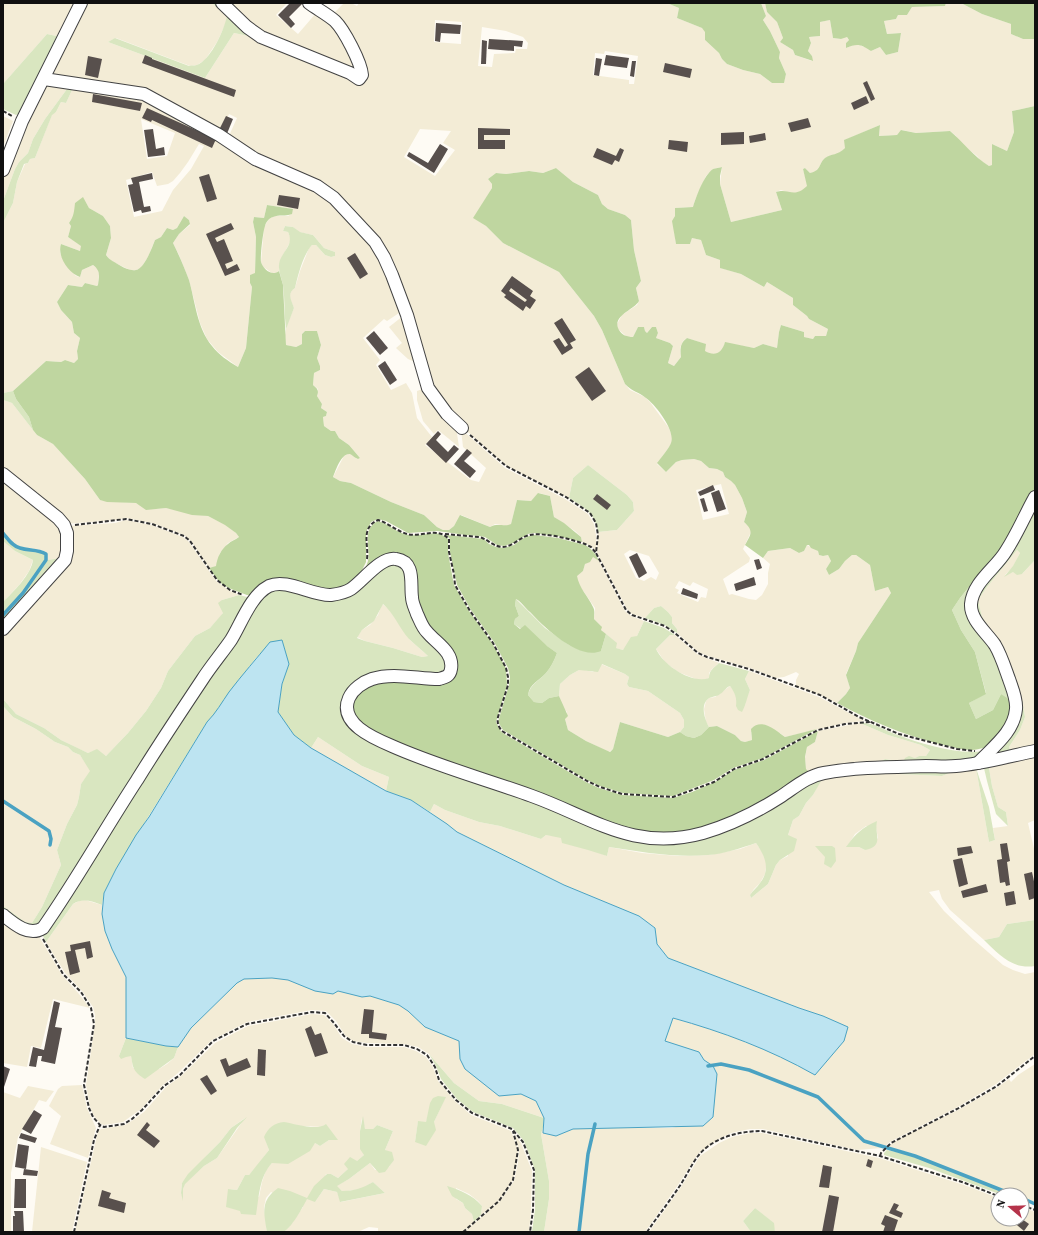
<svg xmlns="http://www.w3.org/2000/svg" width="1038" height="1235" font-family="'Source Serif 4',serif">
	<rect width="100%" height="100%" fill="#fefbf4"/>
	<g fill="#f3ecd6" fill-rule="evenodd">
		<path d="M3 3H78L61 37 47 34 3 84Z"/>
		<path d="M85 3H212L227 16 226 23 217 42 205 60 197 65 190 66 116 38 108 42 205 78 234 33 258 38 349 75 360 83 365 76 364 69 357 52 337 21 332 15 344 3H351L357 6 359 3H667L679 8 677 18 702 28 706 31 705 40 719 53 722 59 727 64 743 70 760 74 772 83 784 82 786 74 779 58 780 52 770 31 763 20 766 16 761 3H765L767 12 777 22 783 38 780 42 793 50 795 55 812 61V56L808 51 811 43 809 37 820 36 819 22 830 20 833 38 841 39 846 36 849 40 846 43V48L856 44 865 47 871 51 880 47 886 55 898 52 901 33 887 34 884 21 896 19 898 15H907L912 7 945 6 946 3H961L982 14 1011 24V34L1023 39H1035V106L1012 111 1014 132 1007 151 992 144 993 165 989 166 981 161 977 156 959 142 956 136 950 131 916 133 902 130 897 135 879 136 880 125 845 140V148L839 154 829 156 824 159 820 166 815 172 810 173 805 168 803 169 808 187 802 192 793 194 781 190 776 192 782 210 731 222 720 184 722 167 713 169 706 176 695 200 693 207 675 208V216L673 221 676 244H690L692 238 701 240 706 255 720 260 721 268 741 274 764 287 767 282 793 298V305L807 316 809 319 828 329 826 336H815L813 339 803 337 804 332 781 325 779 332 777 348 763 344 754 348 725 343 723 349 717 354H710L705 352V344L687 338 683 341 680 348 681 357 674 366 668 363 673 346 670 343 656 338 658 333 656 327H652L647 333 645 331 644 327H638L633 337H627L618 329 617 324 622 315 637 305 639 301 636 288 641 281 634 250 631 220 625 215 608 209 602 204 598 195 573 182 556 168 543 173 529 171 506 174 496 173 488 179 492 184V188L474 218 486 226 503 243 559 272 594 316 602 330 625 384 630 390 645 397 650 402 669 428 672 436V443L657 464 666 472 676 462 682 460 694 459 701 461 709 468 717 469 723 472 725 477 731 481 735 485 742 498 747 512 744 522 751 528V532L743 549 750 558 749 562 723 579 729 595 732 594 749 599 756 600 762 595 768 584V573L770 564 763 558 768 551 790 548 799 553 804 551 807 545 818 551 819 555 823 556 828 555 831 561 826 569 829 575 839 569 845 561 852 555H856L870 565 875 591 888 587 891 593 858 643 856 651 846 674 850 688 846 694 837 703 820 695 796 686V680L799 674 796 672 784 677 775 678 750 668 708 656 698 652 677 633V629L672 623V617L668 612 661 606 654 608 645 618 632 614 627 609 597 553 598 532 617 530 634 511 633 502 627 495 588 465 573 478 569 498 507 466 462 427 433 391 404 299 394 275 378 242 337 198 319 185 256 157 228 138 237 118 229 114 219 138 258 165 303 183 332 199 374 245 393 284 402 311 387 321 384 319 363 338 380 360 376 365 391 390 406 383 412 393 417 418 432 437 425 445 471 480 479 482 486 468 463 447 461 429 505 468 565 499 588 514 594 524 596 535V551L591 546 582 542 581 537 575 531 554 517 550 496 539 493 531 501 517 500 511 524 507 526 495 524 490 527 461 515 454 526 449 530H443L437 527 424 515 391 502 351 483 340 481 333 477 344 456 348 454H351L357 459 360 458 349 445 339 438 335 431H331L324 426 323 417 326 416 327 412 321 408 322 404 317 396 318 392V389L313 385 314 373 320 370V366L317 358 321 345 317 331H305L302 334V344L296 347 286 345 285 335 287 324 294 308 290 299V294L292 290 295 288 300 271 309 248 312 245H316L325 255 331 257 335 256V252L324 248 313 235 299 232 293 227 285 226 283 231 288 232 291 239 289 244 280 261 279 271 276 273 273 274 269 271 262 266 261 262 264 227 267 222 270 218 275 216H288L291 214 293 209 267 205 264 218 254 217 253 222 256 237 255 274 250 275V283L252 287 246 348 238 367 218 352 207 339 200 323 189 280 179 255 173 243 179 234 190 225 189 220 184 216 177 228 173 230 167 228 161 237 155 240 148 257 141 268 136 270H130L111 261 106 255 111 238 110 226 103 216 89 208 83 198 75 203V210L74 216 69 223 71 226 68 237 82 246 80 251 61 244 60 253 65 263 76 276 80 277 82 270 93 265 98 269 99 274 98 285 97 286 85 283 82 287 68 285 57 302 61 310 72 322 74 333 80 338 77 351 78 359 74 363 65 360 61 362 46 361 13 391 3 393V236L4 233 3 223 13 203 17 182 25 164 28 163 30 159 35 158 52 114 56 112 61 102 66 103 72 90 67 89 45 119 33 139 28 153 19 162 15 169 3 201V174L24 121 44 85ZM435 20 462 22 461 44 434 42ZM482 27 506 31 523 37 528 43 527 49H516L515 53 494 54 492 67 478 66ZM605 51 638 56 634 84H629V80L593 75 595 53 604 54ZM141 119 175 133 167 156 147 159ZM420 129 451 131 443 143 455 150 435 176 404 157ZM199 144 204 146 191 169 173 190 162 211 134 217 126 180 152 172 157 186 168 184 173 181 180 173 188 162ZM721 484 729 514 703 520 696 490ZM630 550 649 556 659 573 656 580 651 577 644 581 636 578 624 554ZM679 581 690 586 693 582 708 589 706 598 701 597 698 602 677 593 679 590 675 588Z"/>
		<path d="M231 3H287L276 15 298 34 317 12 331 22 342 36 358 74 260 31Z"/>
		<path d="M3 116 13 121 3 147Z"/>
		<path d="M403 316 417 363 408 359 396 348 402 343 389 327Z"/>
		<path d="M425 388 456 427 459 447 438 430 434 434 423 421 417 400V391Z"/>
		<path d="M3 400 12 403 37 435 53 444 85 479 100 500 107 501 136 503 153 509 166 508 208 516 226 525 236 533 239 537 228 543 220 553 217 566 209 568 191 541 184 535 152 523 126 518 115 520 65 524 3 472Z"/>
		<path d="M3 478 61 527 62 558 47 560 46 554 42 550 20 547 15 545 3 531Z"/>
		<path d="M126 520 151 525 183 537 189 542 216 581 230 591 239 595 222 600 223 613 221 616 210 628 195 636 168 671 161 688 146 711 128 733 106 756 97 750 88 753 79 749 61 740 44 728 16 714 10 707 3 699V635L68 561V526L115 523Z"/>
		<path d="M3 541 15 551 33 560 29 571 19 585 3 602Z"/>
		<path d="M1017 550 1020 553 1013 567 1005 575 1013 572 1022 574 1035 560V748L1021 750H1010L1009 747 1020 730 1025 717 1021 695 982 617 978 600 987 587Z"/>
		<path d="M593 556 599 561 625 611 631 616 644 621 637 636 623 650 615 648 616 643 601 630V626L594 619 595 608 584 592 579 586 577 581V575L583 571 585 564Z"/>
		<path d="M382 604 389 609 410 640 428 656 422 657 393 648 365 641 357 637 362 630 370 625 378 615Z"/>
		<path d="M670 635H675L697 654 719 663 712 669 709 673V678L701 681 678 672 665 662 656 649Z"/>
		<path d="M601 664 625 674 629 677 627 684 629 687 648 691 680 713 684 720V727L680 732 668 737 620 722 613 749 609 752 586 741 568 730 565 719 567 712 563 708 559 696 560 684 570 675 579 670H585L593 672Z"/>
		<path d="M749 671 819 697 864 721 845 723 785 737 780 733 751 732 752 740 745 742 741 741 735 735 717 726 709 727 706 722 704 709 706 701 709 698 715 697 730 686 735 692 737 700 745 705 746 698 750 690 745 679Z"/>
		<path d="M3 706 13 717 36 729 55 742 68 747 73 752 80 755 91 771 81 784 79 797 77 805 67 824 57 850 61 865 42 907 32 923 25 922 3 906V802L48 832 50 839 49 845H51L52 838 49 831 3 800Z"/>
		<path d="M860 723 888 735 921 745 930 750 926 756H919L915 758 911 757 904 762 885 759 875 766 812 775 807 772 806 769 805 758 807 747 815 742 818 731Z"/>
		<path d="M318 737 362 766 389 777 386 791 311 748Z"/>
		<path d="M1035 752V820L1028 823 1035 853V920L1007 924 999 937 984 940 950 910 942 899 939 890 929 892 944 911 973 939 1003 965 1013 970 1025 974 1035 972V1054L996 1084 956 1108 905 1134 890 1142 885 1146 865 1141 818 1096 749 1069 721 1063 711 1065 704 1060 699 1052 665 1041 672 1018 727 1034 791 1061 815 1075 823 1016 799 1008 668 958 657 943 655 928 639 916 564 885 457 832 430 812 434 804 445 810 479 822 500 826 541 839 546 835 557 836 607 856 609 847 642 853 678 856 709 855 740 849 756 843 763 853 767 861 765 874 760 883 754 889 750 895 751 898 768 884 776 865 780 860 788 856V835L793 820 799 816 806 803 813 795 820 781 828 778 879 773 942 776 952 772 976 768 989 842 995 840 993 828 1008 826 1006 812 998 807 992 786 988 762ZM866 826 876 828 878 838 865 850 859 847H847L855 834Z"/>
		<path d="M85 900 102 905V914L105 931 112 949 126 977V1038L119 1056H131L133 1068 159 1069 167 1064 174 1058 178 1047 191 1028 237 983 244 979 272 978 288 980 298 984 338 991 362 997 370 996 399 1005 408 1011 425 1027 459 1041 460 1059 510 1095 521 1094 536 1101 544 1118 502 1104 479 1101 454 1083 429 1054 418 1047 404 1044 367 1043 353 1041 345 1035 336 1021 326 1011 312 1010 247 1022 212 1040 178 1073 163 1085 141 1109 123 1122 104 1125 101 1124 94 1116 90 1107 86 1085 95 1024V1015L93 1007 82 991 65 973 46 942 73 904 79 901Z"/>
		<path d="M3 918 37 933 62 975 79 994 90 1008 53 999 41 1048 31 1046 27 1067 3 1063Z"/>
		<path d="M312 1014 324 1015 333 1024 342 1038 352 1044 367 1047H404L416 1051 426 1057 433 1067 438 1081 455 1101 471 1115 511 1131 518 1150 517 1163 513 1180 499 1201 481 1215 482 1206 478 1201 469 1194 456 1188V1199L463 1203 465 1208 472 1214 474 1222 463 1232H378V1228L369 1227 360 1231 352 1232H283L289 1227 303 1207 271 1192 266 1198 264 1207 267 1232H75L98 1131 101 1129 125 1125 133 1120 144 1112 166 1087 181 1076 215 1043 248 1026ZM445 1098 434 1122 415 1142 418 1122H426L429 1113ZM245 1118 217 1158 204 1166 184 1184 183 1189V1198L181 1193 182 1183 208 1154 220 1142 231 1128ZM362 1118 365 1129H373L377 1125 393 1131 385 1150 393 1160 389 1167 375 1170 370 1163 349 1179 336 1186 342 1191H347L362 1189 373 1182 385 1193 341 1202 337 1192 324 1189 315 1202 326 1174H331L338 1178 364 1155 360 1131ZM302 1126 323 1127 337 1140H329L320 1146 315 1143 272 1163 266 1170 262 1182 259 1197 228 1189 237 1190 245 1175H249L257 1166 269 1150 266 1141Z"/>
		<path d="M1035 1064V1203L1022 1198V1195H1016L914 1154 889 1147 892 1143 906 1135 958 1110 998 1087 1009 1079 1011 1082 1018 1075Z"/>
		<path d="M721 1065 749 1071 817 1098 864 1142 882 1148 857 1150 763 1129H750L731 1133 717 1140 698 1154 678 1185 645 1232H580L588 1154 595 1128H672L713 1117 717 1074 713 1066Z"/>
		<path d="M82 1085 87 1108 96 1128 88 1158 50 1144 61 1116 49 1106 58 1089 62 1086Z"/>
		<path d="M28 1086 54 1091 46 1102 39 1100 18 1137 11 1173V1232H3V1092L20 1098Z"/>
		<path d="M543 1127V1133L556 1136 573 1129 593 1128 587 1153 578 1232H544L549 1199V1181L541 1134Z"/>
		<path d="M751 1133H762L879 1158 964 1185 998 1198V1219H1022V1207L1035 1212V1232H775L773 1223 755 1208 743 1221 751 1232H649L681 1187 700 1156 719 1143 732 1137Z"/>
		<path d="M514 1134 521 1143 532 1171 531 1210 529 1232H464L500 1201 514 1181 518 1163 519 1150Z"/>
		<path d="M41 1147 87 1162 72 1232H32Z"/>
	</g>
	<g fill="#d9e6c0" fill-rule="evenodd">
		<path d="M212 3H219L258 38 234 33 205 78 108 42 115 38 189 66C193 65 196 66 199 64 212 57 224 30 227 16Z"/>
		<path d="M47 34 61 37 21 113 16 115 3 109V84Z"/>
		<path d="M67 89 72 90 66 103 61 102 56 112 52 115 35 158 30 159 28 163 24 164 17 182 13 203 3 223V201L15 169 19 162 28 153 33 139 45 119Z"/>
		<path d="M285 226 293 227 300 232 313 235 324 248 335 252V256L331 257 325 255 316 245H312C303 255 298 275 295 288 286 294 292 301 294 308L286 329C284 314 285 299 283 285 281 276 277 269 280 260 284 250 294 244 288 232L283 231Z"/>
		<path d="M13 391 16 399 29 417 33 430 12 403 3 400V393Z"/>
		<path d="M588 465 627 495 633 502 634 511 617 530 598 532C595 513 585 508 569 498L573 478Z"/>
		<path d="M1035 500V560L1022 574 1017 575 1013 572 1004 577 1013 566 1020 553 1017 550 987 587 978 600 982 617 1006 653 1012 668 1021 695 1025 717 1020 730 1009 747 1010 750H1021L987 759 1018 708 984 629 974 599Z"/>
		<path d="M3 534C8 540 12 547 20 549 28 552 37 550 45 555V559L22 593 3 614V602C13 592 31 575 33 560L15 551 3 541Z"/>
		<path d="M997 554 970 598 993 647 1013 708 1001 694 993 710 976 719 969 703 986 693 975 652 961 630 952 610 960 598Z"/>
		<path d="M62 558 3 625V617L23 594 47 560Z"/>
		<path d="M383 563 403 564 446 652 448 674 584 820 822 774 976 768 989 807 995 840 989 842 976 768 952 772 942 776 879 773 828 778 821 781 813 795 806 803 799 816 793 820 788 835 797 839 794 851 780 860 776 865 768 884 751 898 750 895C753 890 757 888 760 883 771 869 765 856 756 843 741 848 724 854 708 855 675 858 642 852 609 847L607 856 588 850 562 843 561 838 546 835 541 839 500 826 479 822 445 810 434 804 430 812 411 800 386 791 389 777 362 766 318 737 311 748 294 735 278 712 282 684 289 664 282 640 261 653 256 658 228 694 215 714 207 722 116 869 104 893 102 905C91 901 83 898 73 904L46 942 41 932 139 779 269 588 316 594ZM383 604C393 612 400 629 409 639 415 645 422 650 428 656L422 657 393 648 365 641 357 638 362 630 374 621Z"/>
		<path d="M239 595 247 597H254L38 929 3 912V906L25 922 32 923 42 907 61 865 57 850 67 824 77 805 79 797 81 784 90 771 80 755 73 752 68 747 55 742 36 729 13 717 3 706V699L16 714 44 728 61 740 88 753 97 749 106 756 128 733 146 711 161 688 168 671 195 636 210 628 223 613 218 603 222 600Z"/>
		<path d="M516 599 545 628 569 645 580 650 601 651 606 634 617 643 616 648 623 650 631 637 637 636 644 621 664 628 675 635H670L656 649C664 666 692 684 709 678 709 670 714 668 719 663L749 671 745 679 750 690C747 697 746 705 742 712L738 710 736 706C737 698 735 693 730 686 725 688 724 692 720 694 717 697 711 696 708 699 700 705 705 720 709 727L701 735 694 738 686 736 680 732 684 727V720L680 713 648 691 629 687 627 684 629 677 625 674 602 664 598 672 579 670 570 675 560 684 559 696 549 698 542 703 534 702 528 695C531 683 538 682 546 673 551 667 554 661 557 653L514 624 515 619 519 616 515 605Z"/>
		<path d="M661 606 668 612 672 617V623L677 629V633L665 625 645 618 654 608Z"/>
		<path d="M860 723C874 722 885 731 898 735 922 744 958 755 983 751L977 762 875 766 885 759 903 762 905 758 909 756 915 758 919 756H926L930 750 921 745 888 735Z"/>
		<path d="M988 762 992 786 998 807 1006 812 1008 826 996 814 987 781 983 764Z"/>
		<path d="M877 821C874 835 885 846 865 850L859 847H846C856 833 862 828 877 821Z"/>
		<path d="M815 846H832L835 848 836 861 831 868 824 864 825 857Z"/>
		<path d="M1035 920V966C1013 970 998 954 984 940L999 937 1007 924Z"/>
		<path d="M126 1038 166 1046 178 1047 174 1058 145 1079C134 1072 133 1069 131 1056L126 1057 121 1059 119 1056Z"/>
		<path d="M429 1054 454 1083 479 1101 502 1104 544 1118 543 1127 541 1134 549 1181V1199L544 1232 532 1231 535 1210V1170L524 1141 513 1128 473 1112 457 1099 441 1079 436 1066Z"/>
		<path d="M438 1096 446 1097 434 1122 436 1130 426 1146 415 1142 418 1121 426 1122 430 1103 433 1098Z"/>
		<path d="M363 1116 365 1129H373L377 1125 393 1131 385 1150 392 1152 394 1160 385 1172 379 1173 370 1163 349 1179 337 1186 342 1191C354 1191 363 1188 373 1182L385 1193 340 1202 337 1192 324 1189 315 1202 307 1199C303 1207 291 1229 283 1232 279 1233 271 1232 267 1232 264 1212 260 1201 278 1188L290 1191 307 1198 314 1186 327 1174H331L338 1178 348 1169 344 1164 350 1157 357 1161 364 1155 360 1149V1131Z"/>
		<path d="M247 1117 237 1128 217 1158 204 1166 185 1184 183 1189V1201L181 1193 182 1183 188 1174 220 1142 231 1128Z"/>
		<path d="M284 1122C295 1124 318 1131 326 1124L338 1140H329L320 1146 315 1143 310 1151 288 1164 272 1163C259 1177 259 1197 256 1215L241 1214 240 1211 226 1207 228 1189 237 1190 245 1175H249L269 1150 264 1137C268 1128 274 1123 284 1122Z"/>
		<path d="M887 1150 915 1156 1011 1195H1002L929 1168 884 1155V1153Z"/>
		<path d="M447 1186C460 1190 473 1195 482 1206L481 1215 474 1222 472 1214 465 1208 463 1203 452 1196Z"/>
		<path d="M755 1208 774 1223 775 1232H751L743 1221Z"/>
	</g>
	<g fill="#bfd6a0">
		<path d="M667 3H761L766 16 763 20 770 31 780 52 779 58 786 74 784 83H772L760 74 743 70 727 64 722 59 719 53 705 40V32L702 28 677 18 679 8Z"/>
		<path d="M765 3H946L945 6 912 7 907 15H898L896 19 884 21 887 34 901 33 898 52 886 55 880 47 871 51C861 44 857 43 846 48V43L849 40 847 37 841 39 833 38 830 20 820 22V36L809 37 811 43 808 51 812 56 813 61 795 55 793 50 780 42 783 38 777 22 767 12Z"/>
		<path d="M961 3H1035V39H1023L1011 34V24L982 14Z"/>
		<path d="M1035 106V490L1014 532 960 598 952 610 961 630 975 652 986 694 969 703 976 719 993 710 1001 694 1007 698 1013 708 995 743C988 746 980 750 972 750 961 750 950 746 939 744 902 734 870 721 837 703L846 694 850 688 846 675 856 651 858 643 891 593 888 587 875 591 870 565 856 555H852L845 561 839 569 829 575 826 569 831 561 828 555 823 556 819 555 818 551 811 548 809 545H807L804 551 799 553 790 548 768 551 763 558 745 545C751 534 754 531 744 522L747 512 742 498 735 485 731 481 725 477 723 472 717 469 709 468 701 461 694 459 682 460 676 462 666 472 657 463C660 459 670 447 671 443 676 431 655 404 646 398 639 392 631 391 625 384L602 330 594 316 559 272 503 243 486 226 473 218 492 188V184L488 179 496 173 506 174 529 171 543 173 556 168 573 182 598 195 602 204 608 209 625 215 631 220 634 250 641 281 636 288 639 301C634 310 611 316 619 330 622 335 627 337 633 337L638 327H644L645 331 647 333 652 327H656L658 333 656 338 670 343 673 346 668 363 674 366 681 357C680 349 680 343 687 338L706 344 705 351C715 357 722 353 725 342L754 348 763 344 777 348 779 332 781 325 804 332V337L813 339 815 336H826L828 329 809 319 807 316 793 305V298L767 282 764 287 741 274 720 268V260L706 255 701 240 692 238 690 244H676L672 221 675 216V208L693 207C696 197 704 175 713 169 715 168 720 168 722 167L720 176V184L731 222 782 210 776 192C790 188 793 199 807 186L803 169 805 168 810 173C821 171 819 163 825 158 832 153 837 156 845 148L844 140 880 125 879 136 897 135 901 130 916 133 950 131C963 142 974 157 989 166L992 165V144L1007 151 1014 132 1012 111Z"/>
		<path d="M83 197 89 208 103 216 110 226 111 238 106 255C110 261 115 262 121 266 125 268 130 271 136 270 144 269 152 248 155 240L161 237 167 228 173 230 177 228 184 216 189 220 190 224 179 234 173 243C179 255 184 267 189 280 195 301 197 328 212 346 219 355 228 361 238 367L246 348 252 287 250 283V275L255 273 256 237 253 222 254 217 264 218 267 205 293 209 292 214C285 217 279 214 273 217 269 218 266 222 265 226 263 231 260 257 261 262 263 269 272 277 279 271L283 285 286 345 296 347 302 344V334L305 331H317L321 345 317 358 320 366V370L314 373 313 385C318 389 319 391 317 396L322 404 321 408 327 412 326 416 323 417 324 426 331 431H335L339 438 349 445 360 458 358 459C355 458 352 455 350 454 341 453 336 470 333 477L340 481 351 483 391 502 424 515 437 527 443 530H449L454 526 460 515 490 527C497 523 504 527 511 524L517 500 531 501 538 493 550 496 554 517 564 523 581 537 582 542 558 536 534 533 528 534 513 543 504 546 497 545 485 537 479 536 466 535 437 531 408 533 386 521 378 519 371 522 366 532V562L356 583 342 591 289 583 256 595H247L231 589 223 585 217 579 209 568 216 566C217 558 221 549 228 544 231 541 235 540 239 537L236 533 225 525 208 516 192 515 166 508 146 510 136 503 107 502 100 500 85 479 53 444 37 435 33 430 29 417 16 399 13 391 46 361 61 362 65 360 74 363 78 359 77 351 80 338 74 333 72 322 61 310 57 302 68 285 82 287 85 283 97 286 98 285C99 276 101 271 93 265L82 270 80 277C68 273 57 256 61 244L80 251 81 246 68 237 71 226 69 223C74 216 74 212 75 203Z"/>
		<path d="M378 521C389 524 398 534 409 535 423 537 437 528 448 539V553L454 585 469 611 492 643 506 668 507 685 496 722 501 732 586 782 599 788 622 795 673 798 692 792 715 782 734 770 764 760 818 731 815 742 807 747 805 757 806 769 812 775 778 796 696 832 630 833 392 744 354 721 350 701 366 683 452 672 428 631 399 557 359 581C362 575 366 568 368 561 371 547 361 529 378 521Z"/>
		<path d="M446 535 484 539 489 544 496 547 504 548 514 545 522 539 529 536 535 535 558 538 585 545C592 549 596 554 599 561L593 557 590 562 585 564 583 571 577 576C579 588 588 596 593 607 595 610 594 615 594 619L602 627 601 630 606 634 601 651C579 661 544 627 530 612 525 608 522 602 516 599L515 605 519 616 515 619 514 624 520 629 525 625 547 646 557 653C554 661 551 667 546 673 538 682 530 683 528 695L534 702 542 703 549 698 559 696 568 716 565 719 568 730 586 741 610 752 613 749 620 722 668 737 680 732 686 736 694 738 701 735 709 727 717 726 735 735 741 741 745 742 752 740 751 729C762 717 776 731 785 737L817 729 763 758 733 768 714 780 673 796 623 793 600 786 587 780 503 730 498 722 509 685 510 677 508 668 494 642 471 610 457 585 450 552V539Z"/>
	</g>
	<path fill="#bde4f1" stroke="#4aa2c2" d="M282 640 289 664 282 684 278 712 294 735 311 748 386 791 411 800 447 824 457 832 564 885 639 916 655 928 657 944 668 958 799 1008 823 1016 848 1027 844 1041 815 1075C769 1049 723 1032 673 1018L665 1041 699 1052 704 1060 713 1066 717 1074 713 1117 703 1126 573 1129 556 1136 543 1133 544 1118 536 1101 521 1094 499 1096 465 1069 460 1059 459 1041 425 1027 408 1011 399 1005 370 996 362 997 338 991 333 994 315 991 288 980 272 978 244 979 237 983 191 1028 178 1047 166 1046 126 1038V977L112 949 105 931 102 914 104 893 116 869 136 835 149 817 207 722C216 713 222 702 229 692 242 675 257 658 270 642Z"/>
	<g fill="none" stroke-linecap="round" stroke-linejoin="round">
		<g stroke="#4aa2c2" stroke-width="3.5">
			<path d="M3 533C8 539 12 546 20 548 29 551 37 549 46 554V560L23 593 3 615"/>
			<path d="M3 801 49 831 51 839 50 845"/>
			<path d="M708 1066 721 1064 749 1070 818 1097 864 1141 915 1156 1014 1195"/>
			<path d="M1022 1198 1035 1204"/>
			<path d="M579 1232 588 1154 595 1124"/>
		</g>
	</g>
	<g fill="#58504d" fill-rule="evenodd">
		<path d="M290 3H303L289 17 295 24 291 28 278 15Z"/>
		<path d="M436 23 461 25 460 34 441 33 440 42 435 41Z"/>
		<path d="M489 39 523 41 522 47 514 46V51L488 49Z"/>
		<path d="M482 40 487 41 486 64H481Z"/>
		<path d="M145 55 152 58V59L236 90 234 97 142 63Z"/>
		<path d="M606 55 629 58 627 68 604 65Z"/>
		<path d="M88 56 102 59 98 78 85 75Z"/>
		<path d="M596 58 602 59 599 76 594 75Z"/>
		<path d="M632 61H636L634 77 630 76Z"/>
		<path d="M665 63 692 69 690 78 663 72Z"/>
		<path d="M867 81 875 99 871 101 863 83Z"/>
		<path d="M93 94 142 103 140 111 92 102Z"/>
		<path d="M866 96 869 103 854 110 851 103Z"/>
		<path d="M147 108 216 139 212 148 152 120 151 122 142 118Z"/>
		<path d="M226 116 233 119 226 136 218 132Z"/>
		<path d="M808 118 811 127 791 132 788 123Z"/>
		<path d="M478 128 510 129V135H484V140H505V149H478Z"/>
		<path d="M153 129 156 149 164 147 165 155 148 157 144 130Z"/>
		<path d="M744 132V144L721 145V133Z"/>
		<path d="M765 133 766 140 750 143 749 136Z"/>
		<path d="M669 140 688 142 687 152 668 149Z"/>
		<path d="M440 144 448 149 434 173 407 156 409 152 428 163Z"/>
		<path d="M597 148 616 156 620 148 624 150 619 162 615 160 612 165 593 157Z"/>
		<path d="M152 173 153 179 139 182 144 207 150 206 151 211 142 213 141 210 134 212 128 185 133 184 131 178Z"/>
		<path d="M209 174 217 199 207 202 199 177Z"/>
		<path d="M279 195 300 198 298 209 277 205Z"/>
		<path d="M231 223 234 229 215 238 217 242 224 239 233 261 225 264 227 269 237 264 240 270 225 276 206 234Z"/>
		<path d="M355 253 368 274 360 279 347 258Z"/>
		<path d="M512 276 533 291 530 296 536 300 530 309 526 306 523 311 504 297 506 295 501 291ZM511 288 527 300 525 302 509 291Z"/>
		<path d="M562 318 576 340 570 343 573 348 562 355 553 341 559 338 565 347 568 345 554 323Z"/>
		<path d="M374 331 388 348 380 355 366 338Z"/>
		<path d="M385 361 397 380 390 385 378 366Z"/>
		<path d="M589 367 606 391 592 401 575 377Z"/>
		<path d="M438 431 441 434 436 440 448 452 454 445 459 449 446 463 426 444Z"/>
		<path d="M467 449 472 453 464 461 476 471 470 478 454 464Z"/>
		<path d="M713 485 715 490 700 496 698 492Z"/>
		<path d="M719 490 726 509 717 512 711 493Z"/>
		<path d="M597 494 611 505 607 510 593 499Z"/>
		<path d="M704 498 708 511 704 512 700 499Z"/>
		<path d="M637 553 647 573 639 578 629 557Z"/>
		<path d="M759 559 762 568 757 570 754 560Z"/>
		<path d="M754 577 756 585 736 591 734 584Z"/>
		<path d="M683 588 698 594 697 599 681 594Z"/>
		<path d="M1007 843 1010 861 1007 862 1010 885 1006 886 1005 882 1000 883 997 860 1002 859 1000 844Z"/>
		<path d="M971 846 973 853 958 856 957 848Z"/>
		<path d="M962 858 968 884 959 887 953 860Z"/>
		<path d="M1032 872 1035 886V898L1029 900 1024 874Z"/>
		<path d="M986 884 988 892 963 898 961 891Z"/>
		<path d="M1014 891 1016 904 1006 906 1004 893Z"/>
		<path d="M90 941 93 957 87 959 85 948 75 950 80 972 70 975 65 952 71 951 70 945Z"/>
		<path d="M54 1001 60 1003 55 1027 62 1028 55 1064 41 1061 42 1056H38L36 1067 29 1066 33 1047 44 1050Z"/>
		<path d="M364 1009 374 1010 372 1032 387 1034 386 1040 369 1038V1034H361Z"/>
		<path d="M311 1026 315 1035 321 1033 328 1053 315 1057 305 1029Z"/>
		<path d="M258 1049 266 1050 265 1076 257 1075Z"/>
		<path d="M226 1058 229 1066 247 1058 251 1067 227 1077 220 1060Z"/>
		<path d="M3 1066 10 1069 3 1090Z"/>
		<path d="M207 1075 217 1091 211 1095 200 1079Z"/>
		<path d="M34 1110 42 1115 31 1134 22 1129Z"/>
		<path d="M147 1122 150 1125 146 1130 160 1141 154 1148 137 1135Z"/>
		<path d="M21 1133 37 1138 35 1143 19 1138Z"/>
		<path d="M18 1144 29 1146 26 1169 15 1167Z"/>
		<path d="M868 1159 873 1161 871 1168 866 1166Z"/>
		<path d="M823 1165 832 1167 829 1188 819 1187Z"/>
		<path d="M24 1169 38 1171 37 1176 23 1175Z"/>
		<path d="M15 1179H26V1208H14Z"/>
		<path d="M102 1190 111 1193 109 1198 126 1203 124 1213 98 1206Z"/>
		<path d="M829 1195 839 1197 833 1232H822Z"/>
		<path d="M894 1203 899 1205 896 1210 903 1213 901 1218 889 1213Z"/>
		<path d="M14 1211H23L24 1232H13V1216H15Z"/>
		<path d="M885 1215 898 1220 894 1232H883L885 1226 881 1224Z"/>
		<path d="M1014 1219H1022L1029 1224 1024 1231 1012 1221Z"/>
	</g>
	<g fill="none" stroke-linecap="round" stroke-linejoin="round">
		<g stroke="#434343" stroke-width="14">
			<g id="street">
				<path d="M222 3 247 27 261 37 350 73 359 79 362 75C361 62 344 30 335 21 327 14 317 9 309 3"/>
				<path d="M44 79 144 94 219 135 255 159 317 186 334 198 375 242 384 257 392 275 407 315 428 388 447 414 462 428"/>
				<path d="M3 170 22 121 81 3"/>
				<path d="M3 474 58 518 64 525 67 533V551L65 560 3 629"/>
				<path d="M978 763C993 747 1014 732 1016 709 1017 699 1012 688 1009 679 1005 668 1001 655 995 645 987 633 970 620 971 604 973 582 996 568 1006 551 1017 534 1025 515 1035 497"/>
				<path d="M3 915C14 924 29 937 43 928 76 881 105 829 137 780 158 746 180 713 202 680 211 666 222 653 231 640 241 624 251 595 269 586 287 578 312 596 331 595 338 594 345 593 351 589 363 581 381 556 396 559 416 562 410 584 412 597 412 603 415 608 417 614 420 620 422 627 427 632 436 643 454 652 451 669 450 676 446 677 439 679 418 679 393 672 372 679 363 682 353 689 349 698 338 723 373 738 392 746 437 766 485 779 532 796 593 818 634 852 703 833 730 825 755 813 780 797 794 788 807 776 824 773 857 767 892 767 926 766 936 766 946 767 956 766 983 764 1009 756 1035 751"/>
			</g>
		</g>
		<g stroke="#323232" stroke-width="2" stroke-dasharray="4 2" stroke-linecap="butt">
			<path d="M3 111 12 116"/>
			<path d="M470 435 506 466 566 497 590 513 596 523 598 535 596 553 626 610 632 615 665 626 676 634 698 653 707 657 749 669 820 695 859 717 899 734 957 749 975 751"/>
			<path d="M75 525 126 519 152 524 184 536 190 541 217 580 230 590 243 595"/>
			<path d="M445 534 479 537C488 539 492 546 502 547 513 547 519 537 530 535 545 532 570 539 585 544L591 547 596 553"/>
			<path d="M367 559C369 545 360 528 378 520 388 523 397 531 407 534 422 538 436 526 449 539V552L454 574 455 585 470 611 493 643 506 668 508 677V685L498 717C497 723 498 726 502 731L587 781 600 787 622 794 673 797 714 782 734 769 763 759 818 730 845 724 870 722"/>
			<path d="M43 939 63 974 81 992 91 1008 94 1024 84 1085 89 1108 93 1117 100 1125 104 1127 124 1124 132 1119 142 1110 164 1086 180 1075 213 1041 247 1024 312 1012 325 1013 334 1023 344 1036 353 1042 367 1045H404L417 1049 427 1055 435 1067 439 1080 456 1100 472 1113 512 1129 523 1142 534 1170 533 1210 530 1232"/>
			<path d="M880 1156 881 1153 891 1143 957 1109 997 1086 1035 1056"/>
			<path d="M1022 1205 1035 1210"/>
			<path d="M74 1232 94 1140 100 1125"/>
			<path d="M463 1232 499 1201 513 1180 518 1150 513 1131"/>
			<path d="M647 1232C657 1217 669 1202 679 1187 686 1177 691 1165 698 1156 713 1137 740 1131 762 1131L880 1156 965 1183 998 1196"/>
		</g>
		<use href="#street" stroke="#fff" stroke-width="12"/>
	</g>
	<rect width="1038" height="1235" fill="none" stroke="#101010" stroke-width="8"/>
	<g transform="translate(1010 1207) rotate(289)"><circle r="19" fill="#ffffff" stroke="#9f9f9f"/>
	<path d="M0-3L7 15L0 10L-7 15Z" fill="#b5334a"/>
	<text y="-6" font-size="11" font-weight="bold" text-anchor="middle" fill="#101010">N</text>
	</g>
</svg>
